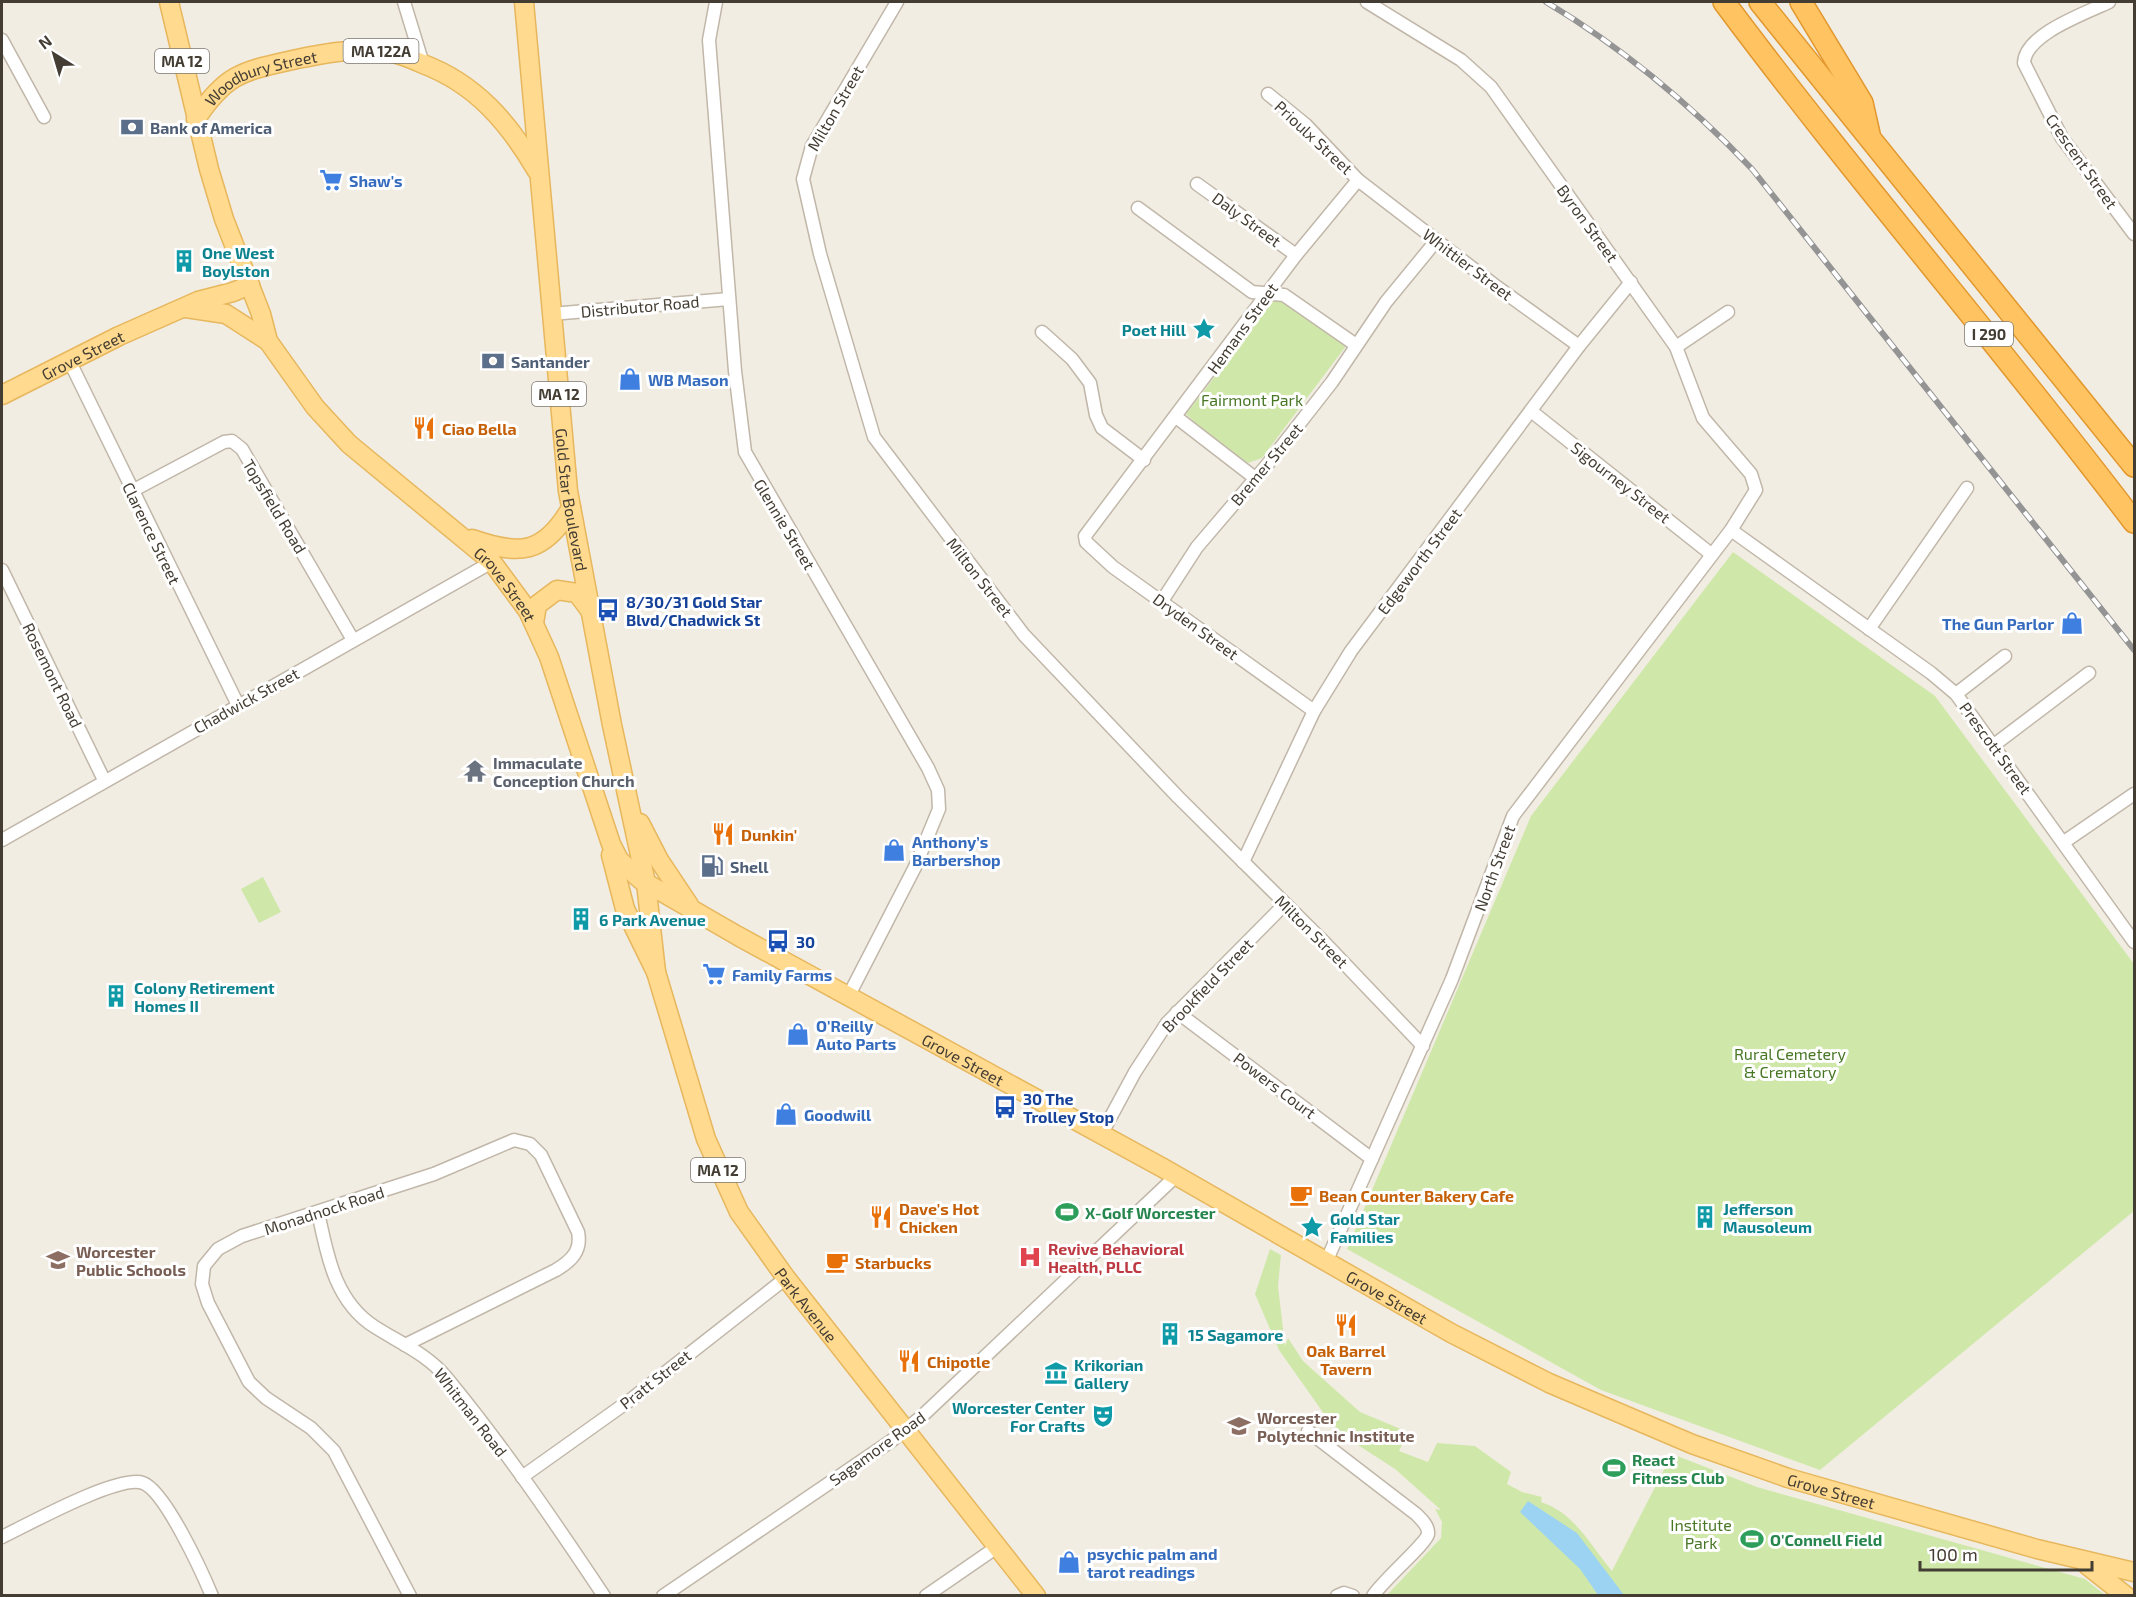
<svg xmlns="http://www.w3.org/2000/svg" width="2136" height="1597" font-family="'Exo 2',sans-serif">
	<rect width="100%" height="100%" fill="#f2ede3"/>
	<g fill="#cfe8aa">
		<path d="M1277 296 1346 346 1262 458 1248 463 1210 436 1186 414Z"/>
		<path d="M1733 552 1935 696 2134 964V1211L1820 1470 1601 1390 1347 1249 1531 816Z"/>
		<path d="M263 877 281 912 259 923 241 889Z"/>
		<path d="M1270 1249 1281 1255 1278 1286 1285 1346 1288 1338 1303 1361 1360 1412 1408 1432 1399 1451 1428 1462 1437 1443 1475 1446 1511 1472 1507 1484 1522 1492 1542 1497 1541 1502C1575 1513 1590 1545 1612 1571L1672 1454 1757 1487 2085 1579 2105 1595H1387L1441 1538 1442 1522 1435 1509 1441 1510 1395 1469 1347 1438 1329 1421 1279 1350 1255 1294Z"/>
	</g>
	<path fill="#9cd3f2" d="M1528 1501 1577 1533 1624 1595H1598L1580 1569 1520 1512Z"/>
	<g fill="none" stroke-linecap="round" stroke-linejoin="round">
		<g stroke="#c1b7a9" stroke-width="15">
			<g id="minor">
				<path d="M404 2 423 64"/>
				<path d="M716 2 709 40 735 371 745 452 928 768 938 790 939 809 915 867 848 997"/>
				<path d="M897 2 812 146 803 179 820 254 874 437 1024 635 1178 797 1321 939 1423 1046"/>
				<path d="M2109 2C2086 13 2025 34 2024 63L2062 138 2134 234"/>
				<path d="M2 40 44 117"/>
				<path d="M1268 94 1306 125 1358 180 1493 284 1579 346"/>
				<path d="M1197 184 1296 255"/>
				<path d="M1138 208 1252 292 1284 295 1356 345"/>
				<path d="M551 314 729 299"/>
				<path d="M1042 332 1072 359 1090 383 1096 415 1102 428 1144 460"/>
				<path d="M1676 347 1728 312"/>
				<path d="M69 360 238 705"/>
				<path d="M1531 411 1711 554"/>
				<path d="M1176 417 1255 478"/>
				<path d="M132 491 224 442 232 441 242 449 353 640"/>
				<path d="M1731 530 1931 673 1956 694 2134 942"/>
				<path d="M2 570 104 780"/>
				<path d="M1162 601 1197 547 1267 465 1332 382 1386 302 1436 241"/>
				<path d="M1869 629 1967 488"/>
				<path d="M1956 694 2005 656"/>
				<path d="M1314 711 1113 567 1086 542 1085 536 1296 255 1358 180"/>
				<path d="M1994 745 2089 673"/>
				<path d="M2 840 492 562"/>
				<path d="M2064 842 2134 794"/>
				<path d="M1243 862 1314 711 1351 651 1579 346 1631 282"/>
				<path d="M1177 1012 1372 1159"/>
				<path d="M1101 1135 1135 1072 1167 1023 1285 904"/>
				<path d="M318 1212C327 1255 335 1302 375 1327 400 1343 427 1354 446 1377 503 1446 554 1521 604 1596"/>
				<path d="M1326 1262 1452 979 1513 816 1731 530 1756 490 1751 474 1703 418 1676 347 1491 87 1461 60 1367 2"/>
				<path d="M405 1345 556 1270C571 1261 582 1251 578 1232L541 1155 530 1144 514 1140 434 1174 242 1236 218 1249 204 1266 202 1284 208 1303 249 1382 266 1398 311 1428 334 1451 410 1596"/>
				<path d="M1308 1431 1416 1514C1421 1519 1429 1526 1428 1534 1426 1544 1382 1581 1373 1596"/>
				<path d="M522 1477 633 1398 786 1278"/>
				<path d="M2 1537C27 1525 119 1474 143 1483 165 1491 202 1572 212 1596"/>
				<path d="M663 1596 891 1441 920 1418 1176 1176"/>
				<path d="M926 1596 997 1547"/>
				<path d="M1337 1596 1344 1593 1353 1596"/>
			</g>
		</g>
		<g stroke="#e7b75d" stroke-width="21">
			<g id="primary">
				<path id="s1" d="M169 2 209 169 224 219 261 314 268 341 315 407 349 444 492 562 528 611 549 657 611 844 619 860 641 880 738 936 1163 1168 1451 1333 1549 1383 1692 1444 1788 1478 2037 1549 2134 1572"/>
				<path id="s2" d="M524 2 568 491 612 725 646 883 656 972"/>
				<path id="s3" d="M196 119C227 72 244 71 297 59 322 54 348 49 374 50 392 51 407 57 423 64 476 84 509 123 537 171"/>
				<path d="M186 308 226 314 268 341"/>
				<path id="s4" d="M2 395 119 336 198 301 233 292 250 285"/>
				<path d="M472 539C520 556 544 554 571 508"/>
				<path d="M534 623 537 605 557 590 577 593 589 609"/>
				<path d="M640 823 659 860 689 905"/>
				<path id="s5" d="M611 855 625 909 656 972 706 1139 739 1212 786 1278 1036 1596"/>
				<path d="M2087 1565 2126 1596"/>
			</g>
		</g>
		<g stroke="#e2982e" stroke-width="24">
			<g id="motorway">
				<path d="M1724 2C1856 179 2001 346 2134 522"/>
				<path d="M1760 2 2134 466"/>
				<path d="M1801 2 1862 103 1869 134"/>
			</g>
		</g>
		<use href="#minor" stroke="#fff" stroke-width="12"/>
		<use href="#primary" stroke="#ffda8f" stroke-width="18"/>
		<use href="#motorway" stroke="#ffc461" stroke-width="21"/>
		<g stroke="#949494" stroke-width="6">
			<path id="rail" d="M1546 2C1623 48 1690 104 1752 169L2134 650"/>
		</g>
		<use href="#rail" stroke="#fff" stroke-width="4" stroke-dasharray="11" stroke-linecap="butt"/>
	</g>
	<defs>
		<g id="bank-bare" transform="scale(1.8)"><path d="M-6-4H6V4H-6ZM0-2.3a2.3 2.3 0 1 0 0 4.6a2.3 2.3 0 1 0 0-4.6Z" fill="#5c6f8a" stroke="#fff" stroke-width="2.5" paint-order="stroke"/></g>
		<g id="supermarket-bare" transform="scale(1.8)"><path d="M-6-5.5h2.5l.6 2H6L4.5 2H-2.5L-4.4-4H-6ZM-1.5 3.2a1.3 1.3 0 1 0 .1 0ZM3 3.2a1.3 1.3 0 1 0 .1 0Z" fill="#3f7fe0" stroke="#fff" stroke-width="2.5" paint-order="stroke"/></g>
		<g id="building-bare" transform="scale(1.8)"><path d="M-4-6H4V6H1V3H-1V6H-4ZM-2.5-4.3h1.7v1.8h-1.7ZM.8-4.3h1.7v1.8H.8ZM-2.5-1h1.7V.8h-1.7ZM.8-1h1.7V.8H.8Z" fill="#0f9aa8" stroke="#fff" stroke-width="2.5" paint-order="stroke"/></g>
		<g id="sight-bare" transform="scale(1.8)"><path d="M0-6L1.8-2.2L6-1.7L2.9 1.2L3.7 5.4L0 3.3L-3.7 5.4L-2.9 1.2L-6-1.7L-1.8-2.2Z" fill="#0f9aa8" stroke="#fff" stroke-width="2.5" paint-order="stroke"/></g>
		<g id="shop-bare" transform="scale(1.8)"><path d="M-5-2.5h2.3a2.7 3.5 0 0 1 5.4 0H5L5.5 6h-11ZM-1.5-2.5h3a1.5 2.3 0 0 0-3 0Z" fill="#3f7fe0" stroke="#fff" stroke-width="2.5" paint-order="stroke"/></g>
		<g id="restaurant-bare" transform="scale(1.8)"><path d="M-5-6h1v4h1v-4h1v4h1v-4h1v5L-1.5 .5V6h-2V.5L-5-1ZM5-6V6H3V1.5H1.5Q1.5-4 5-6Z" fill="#e8710a" stroke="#fff" stroke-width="2.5" paint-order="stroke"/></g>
		<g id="bus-bare" transform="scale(1.8)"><path d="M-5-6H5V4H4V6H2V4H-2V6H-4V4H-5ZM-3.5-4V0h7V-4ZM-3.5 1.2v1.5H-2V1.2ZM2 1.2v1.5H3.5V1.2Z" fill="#1a4fb4" stroke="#fff" stroke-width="2.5" paint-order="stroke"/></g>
		<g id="temple-bare" transform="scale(1.8)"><path d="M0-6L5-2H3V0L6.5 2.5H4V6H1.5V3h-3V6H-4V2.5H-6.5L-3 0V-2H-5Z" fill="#6b7280" stroke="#fff" stroke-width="2.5" paint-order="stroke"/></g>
		<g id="fuel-bare" transform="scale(1.8)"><path d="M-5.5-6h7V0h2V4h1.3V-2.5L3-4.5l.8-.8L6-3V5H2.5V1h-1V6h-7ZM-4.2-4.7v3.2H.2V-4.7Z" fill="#5c6f8a" stroke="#fff" stroke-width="2.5" paint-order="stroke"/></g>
		<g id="cafe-bare" transform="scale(1.8)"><path d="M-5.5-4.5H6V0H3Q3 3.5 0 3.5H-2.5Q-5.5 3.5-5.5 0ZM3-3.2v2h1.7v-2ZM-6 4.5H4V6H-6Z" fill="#e8710a" stroke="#fff" stroke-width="2.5" paint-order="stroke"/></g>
		<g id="stadium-bare" transform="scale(1.8)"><path d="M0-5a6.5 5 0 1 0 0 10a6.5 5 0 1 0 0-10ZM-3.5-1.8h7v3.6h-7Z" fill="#2e9e5b" stroke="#fff" stroke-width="2.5" paint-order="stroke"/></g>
		<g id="hospital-bare" transform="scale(1.8)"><path d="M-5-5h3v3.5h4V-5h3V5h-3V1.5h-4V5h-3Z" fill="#e0444e" stroke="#fff" stroke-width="2.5" paint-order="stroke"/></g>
		<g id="school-bare" transform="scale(1.8)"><path d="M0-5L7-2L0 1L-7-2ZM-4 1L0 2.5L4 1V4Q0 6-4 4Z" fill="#8d6e63" stroke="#fff" stroke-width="2.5" paint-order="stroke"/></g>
		<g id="museum-bare" transform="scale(1.8)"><path d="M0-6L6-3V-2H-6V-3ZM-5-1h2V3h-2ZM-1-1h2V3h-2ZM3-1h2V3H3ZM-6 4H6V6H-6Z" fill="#0f9aa8" stroke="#fff" stroke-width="2.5" paint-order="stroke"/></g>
		<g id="theatre-bare" transform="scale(1.8)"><path d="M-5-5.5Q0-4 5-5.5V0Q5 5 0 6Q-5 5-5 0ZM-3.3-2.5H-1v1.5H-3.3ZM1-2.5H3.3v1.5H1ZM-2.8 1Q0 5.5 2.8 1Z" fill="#0f9aa8" stroke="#fff" stroke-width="2.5" paint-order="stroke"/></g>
		<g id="university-bare" transform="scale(1.8)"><path d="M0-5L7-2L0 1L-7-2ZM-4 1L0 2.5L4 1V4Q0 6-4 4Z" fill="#8d6e63" stroke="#fff" stroke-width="2.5" paint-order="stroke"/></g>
	</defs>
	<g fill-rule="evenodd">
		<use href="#bank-bare" x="132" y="127"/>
		<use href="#supermarket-bare" x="331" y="180"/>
		<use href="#building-bare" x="184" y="261"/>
		<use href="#sight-bare" x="1204" y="329"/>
		<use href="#bank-bare" x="493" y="361"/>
		<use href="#shop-bare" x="630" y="379"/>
		<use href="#restaurant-bare" x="424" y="428"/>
		<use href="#bus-bare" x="608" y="610"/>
		<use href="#shop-bare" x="2072" y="623"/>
		<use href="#temple-bare" x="475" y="771"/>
		<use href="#restaurant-bare" x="723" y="834"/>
		<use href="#shop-bare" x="894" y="850"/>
		<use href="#fuel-bare" x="712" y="866"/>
		<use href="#building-bare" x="581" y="919"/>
		<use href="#bus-bare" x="778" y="941"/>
		<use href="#supermarket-bare" x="714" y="974"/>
		<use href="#building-bare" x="116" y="996"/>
		<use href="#shop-bare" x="798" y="1034"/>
		<use href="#bus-bare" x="1005" y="1107"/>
		<use href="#shop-bare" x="786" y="1114"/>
		<use href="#cafe-bare" x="1301" y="1195"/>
		<use href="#stadium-bare" x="1067" y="1212"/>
		<use href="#restaurant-bare" x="881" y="1217"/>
		<use href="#building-bare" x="1705" y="1217"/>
		<use href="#sight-bare" x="1312" y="1227"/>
		<use href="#hospital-bare" x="1030" y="1257"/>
		<use href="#school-bare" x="58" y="1260"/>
		<use href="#cafe-bare" x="837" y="1262"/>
		<use href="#restaurant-bare" x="1346" y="1325"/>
		<use href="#building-bare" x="1170" y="1334"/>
		<use href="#restaurant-bare" x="909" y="1361"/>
		<use href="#museum-bare" x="1056" y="1373"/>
		<use href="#theatre-bare" x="1103" y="1416"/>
		<use href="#university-bare" x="1239" y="1426"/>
		<use href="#stadium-bare" x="1614" y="1468"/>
		<use href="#stadium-bare" x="1752" y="1539"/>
		<use href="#shop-bare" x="1069" y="1562"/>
	</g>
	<g text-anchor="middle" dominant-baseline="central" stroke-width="6" stroke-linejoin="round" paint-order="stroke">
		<g fill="#fff" stroke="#7c7770" stroke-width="1.5">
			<rect x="343.5" y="39" width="75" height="24" rx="4.5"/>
			<rect x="155" y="49" width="54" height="24" rx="4.5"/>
			<rect x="1965" y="322" width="48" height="24" rx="4.5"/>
			<rect x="532" y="382" width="54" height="24" rx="4.5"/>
			<rect x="691" y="1158" width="54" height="24" rx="4.5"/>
		</g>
		<g font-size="15" font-weight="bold" fill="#443d33">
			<text x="381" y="51">MA 122A</text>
			<text x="182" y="61">MA 12</text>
			<text x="1989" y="334">I 290</text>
			<text x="559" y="394">MA 12</text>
			<text x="718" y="1170">MA 12</text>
		</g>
		<g font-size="16" fill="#443d33" stroke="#fff">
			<text stroke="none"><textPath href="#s3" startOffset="81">Woodbury Street</textPath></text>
			<text transform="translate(835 108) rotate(-60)">Milton Street</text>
			<text transform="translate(1314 137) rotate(43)">Prioulx Street</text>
			<text transform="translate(2082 161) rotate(55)">Crescent Street</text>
			<text transform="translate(1247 219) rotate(36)">Daly Street</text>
			<text transform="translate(1588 223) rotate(54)">Byron Street</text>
			<text transform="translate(1468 264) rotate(37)">Whittier Street</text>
			<text transform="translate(640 306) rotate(-5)">Distributor Road</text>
			<text transform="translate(1242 328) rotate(-54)">Hemans Street</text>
			<text stroke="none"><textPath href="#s4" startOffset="90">Grove Street</textPath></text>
			<text transform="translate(1266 464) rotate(-50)">Bremer Street</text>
			<text transform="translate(1621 482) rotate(38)">Sigourney Street</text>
			<text stroke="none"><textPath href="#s2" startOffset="500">Gold Star Boulevard</textPath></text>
			<text transform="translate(275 506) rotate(59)">Topsfield Road</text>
			<text transform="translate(785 524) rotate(59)">Glennie Street</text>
			<text transform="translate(152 533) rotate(64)">Clarence Street</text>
			<text transform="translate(1419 561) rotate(-53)">Edgeworth Street</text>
			<text transform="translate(980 577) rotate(52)">Milton Street</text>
			<text stroke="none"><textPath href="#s1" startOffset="696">Grove Street</textPath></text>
			<text transform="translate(1196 626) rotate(36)">Dryden Street</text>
			<text transform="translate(53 675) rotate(64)">Rosemont Road</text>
			<text transform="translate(246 700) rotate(-29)">Chadwick Street</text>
			<text transform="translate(1996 748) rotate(54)">Prescott Street</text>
			<text transform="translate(1494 868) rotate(-70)">North Street</text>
			<text transform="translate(1312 931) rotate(45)">Milton Street</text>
			<text transform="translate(1207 985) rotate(-46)">Brookfield Street</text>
			<text stroke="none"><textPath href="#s1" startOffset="1395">Grove Street</textPath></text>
			<text transform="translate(1275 1085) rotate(37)">Powers Court</text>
			<text transform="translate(324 1210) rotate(-18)">Monadnock Road</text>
			<text stroke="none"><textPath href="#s1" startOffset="1881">Grove Street</textPath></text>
			<text stroke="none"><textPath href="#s5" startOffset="495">Park Avenue</textPath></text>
			<text transform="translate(655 1379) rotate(-38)">Pratt Street</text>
			<text transform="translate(471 1412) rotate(52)">Whitman Road</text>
			<text transform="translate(877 1448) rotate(-36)">Sagamore Road</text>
			<text stroke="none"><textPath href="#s1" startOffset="2367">Grove Street</textPath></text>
		</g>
		<g font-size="16" font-weight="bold" fill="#4e5e75" stroke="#fff" text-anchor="start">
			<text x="150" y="127">Bank of America</text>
			<text x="511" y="361">Santander</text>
			<text x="730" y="866">Shell</text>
		</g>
		<g font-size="16" font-weight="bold" fill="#366cbe" stroke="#fff" text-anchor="start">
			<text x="349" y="180">Shaw's</text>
			<text x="648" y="379">WB Mason</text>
			<text x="2054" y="623" text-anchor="end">The Gun Parlor</text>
			<text x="912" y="841">Anthony’s<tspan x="912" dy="18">Barbershop</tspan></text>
			<text x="732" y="974">Family Farms</text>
			<text x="816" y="1025">O'Reilly<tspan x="816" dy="18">Auto Parts</tspan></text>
			<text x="804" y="1114">Goodwill</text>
			<text x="1087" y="1553">psychic palm and<tspan x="1087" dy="18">tarot readings</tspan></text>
		</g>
		<g font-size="16" font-weight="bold" fill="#0d838f" stroke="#fff" text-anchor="start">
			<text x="202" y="252">One West<tspan x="202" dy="18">Boylston</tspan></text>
			<text x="1186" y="329" text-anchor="end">Poet Hill</text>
			<text x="599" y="919">6 Park Avenue</text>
			<text x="134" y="987">Colony Retirement<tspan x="134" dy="18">Homes II</tspan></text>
			<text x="1723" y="1208">Jefferson<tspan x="1723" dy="18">Mausoleum</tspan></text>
			<text x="1330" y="1218">Gold Star<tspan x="1330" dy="18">Families</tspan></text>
			<text x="1188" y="1334">15 Sagamore</text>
			<text x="1074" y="1364">Krikorian<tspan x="1074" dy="18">Gallery</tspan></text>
			<text x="1085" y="1407" text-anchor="end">Worcester Center<tspan x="1085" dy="18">For Crafts</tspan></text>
		</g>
		<g font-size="16" fill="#487725" stroke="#fff">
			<text x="1252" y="399">Fairmont Park</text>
			<text x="1790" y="1053">Rural Cemetery<tspan x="1790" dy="18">&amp; Crematory</tspan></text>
			<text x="1701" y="1524">Institute<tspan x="1701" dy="18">Park</tspan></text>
		</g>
		<g font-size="16" font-weight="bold" fill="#c56008" stroke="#fff" text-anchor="start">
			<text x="442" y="428">Ciao Bella</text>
			<text x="741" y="834">Dunkin'</text>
			<text x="1319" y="1195">Bean Counter Bakery Cafe</text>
			<text x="899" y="1208">Dave's Hot<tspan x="899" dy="18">Chicken</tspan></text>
			<text x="855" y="1262">Starbucks</text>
			<text x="1346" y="1350" text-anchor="middle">Oak Barrel<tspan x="1346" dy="18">Tavern</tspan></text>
			<text x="927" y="1361">Chipotle</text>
		</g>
		<g font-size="16" font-weight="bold" fill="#164399" stroke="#fff" text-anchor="start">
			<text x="626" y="601">8/30/31 Gold Star<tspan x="626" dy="18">Blvd/Chadwick St</tspan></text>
			<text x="796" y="941">30</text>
			<text x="1023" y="1098">30 The<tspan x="1023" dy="18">Trolley Stop</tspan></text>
		</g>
		<g font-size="16" font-weight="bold" fill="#5b616d" stroke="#fff" text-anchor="start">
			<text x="493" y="762">Immaculate<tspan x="493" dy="18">Conception Church</tspan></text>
		</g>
		<g font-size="16" font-weight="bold" fill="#27864d" stroke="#fff" text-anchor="start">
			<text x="1085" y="1212">X-Golf Worcester</text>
			<text x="1632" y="1459">React<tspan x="1632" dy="18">Fitness Club</tspan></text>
			<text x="1770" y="1539">O'Connell Field</text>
		</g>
		<g font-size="16" font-weight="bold" fill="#be3a42" stroke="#fff" text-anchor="start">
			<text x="1048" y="1248">Revive Behavioral<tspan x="1048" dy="18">Health, PLLC</tspan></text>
		</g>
		<g font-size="16" font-weight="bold" fill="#785e54" stroke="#fff" text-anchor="start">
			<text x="76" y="1251">Worcester<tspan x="76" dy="18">Public Schools</tspan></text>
			<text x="1257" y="1417">Worcester<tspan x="1257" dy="18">Polytechnic Institute</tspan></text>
		</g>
	</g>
	<rect width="2136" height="1597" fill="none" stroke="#443d33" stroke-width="6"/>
	<g transform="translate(54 54) rotate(323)" stroke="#ffffff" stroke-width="4.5" paint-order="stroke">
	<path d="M0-4.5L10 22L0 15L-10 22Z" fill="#443d33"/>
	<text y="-9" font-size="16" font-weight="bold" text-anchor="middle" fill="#443d33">N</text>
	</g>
	<path d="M1920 1561v9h172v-9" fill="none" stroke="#443d33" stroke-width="3"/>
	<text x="1929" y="1561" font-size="18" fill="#443d33" stroke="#ffffff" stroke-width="4.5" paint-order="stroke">100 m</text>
</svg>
